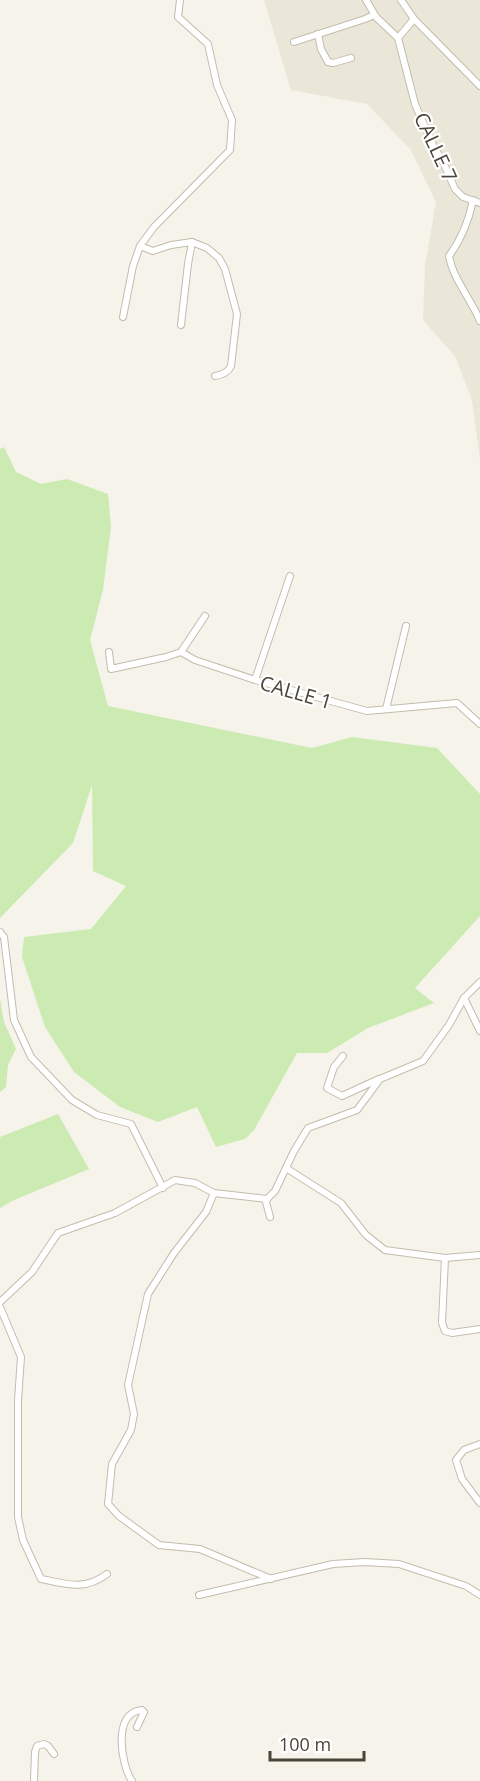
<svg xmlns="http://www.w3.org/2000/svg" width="480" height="1781" font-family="'Open Sans',sans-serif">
	<rect width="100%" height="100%" fill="#f6f3ea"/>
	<path fill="#eae6d8" d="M264 0H480V460L472 400 455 356 423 320 425 267 436 202 411 150 367 104 291 90Z"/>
	<g fill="#cbebb2">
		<path d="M4 447 16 472 41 484 67 479 108 494 111 527 103 590 90 640 108 706 312 748 352 737 437 748 480 794V916L415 988 434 1003 368 1028 327 1053H297L254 1130 245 1139 216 1147 197 1107 158 1122 120 1107 74 1072 45 1027 22 957 24 937 91 929 126 886 93 871 92 785 73 843 0 918V449Z"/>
		<path d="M0 999 4 1022 16 1049 8 1065 6 1087 0 1092Z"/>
		<path d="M58 1114 89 1169 14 1200 0 1208V1137Z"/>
	</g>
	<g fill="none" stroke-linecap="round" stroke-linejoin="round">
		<g stroke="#c2bdac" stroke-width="8">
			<g id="minor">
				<path d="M366 0 376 17 398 38 415 104 433 145 444 164 455 189 463 197 480 203"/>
				<path d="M401 0 414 19 480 86"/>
				<path d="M318 34 321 49 328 62 333 63 351 58"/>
				<path d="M398 38 414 19"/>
				<path d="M294 42 365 19 374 15"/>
				<path d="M473 200C469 220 461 240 449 256 453 279 471 299 480 321"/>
				<path d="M140 246 153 251 171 245 192 242 207 248 219 258 225 269 237 314 231 366C228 373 222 375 215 376"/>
				<path d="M123 317 133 266 140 246 154 227 230 150 232 120 217 85 208 44 178 17 180 0"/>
				<path d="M181 325 188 264 192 242"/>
				<path d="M109 652 111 669 166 657 181 652 195 660 255 680 367 711 457 703 480 724"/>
				<path d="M181 652 205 616"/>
				<path d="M255 680 290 576"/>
				<path d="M386 709 406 626"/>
				<path d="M0 932 4 937 14 1020 31 1057 72 1100 97 1115 131 1124 163 1188"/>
				<path d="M464 998 480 1031"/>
				<path d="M343 1056 334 1067 327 1088 342 1096 379 1079"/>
				<path d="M286 1168 341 1203 366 1235 385 1250 445 1258 480 1255"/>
				<path d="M214 1193 206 1212 174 1253 148 1294 128 1385 134 1414 131 1430 112 1464 108 1504 119 1516 159 1545 200 1549 271 1579"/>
				<path d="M267 1199 266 1202 270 1217"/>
				<path d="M445 1258 442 1323 445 1331 452 1333 480 1329"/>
				<path d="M0 1302 32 1272 58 1233 115 1213 175 1180 195 1183 214 1193 267 1199 275 1191 294 1151 308 1128 357 1110 380 1079 423 1061 449 1025 464 998 480 982"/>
				<path d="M0 1307 21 1357 18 1400V1517L23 1540 41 1579C67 1584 84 1591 107 1574"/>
				<path d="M480 1444 464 1450 456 1460 462 1479 480 1503"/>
				<path d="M199 1595 333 1564 365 1562 399 1564 466 1586 480 1595"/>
				<path d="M34 1781 35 1752 37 1746 44 1744 48 1746 54 1754"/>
				<path d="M132 1781C121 1765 112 1712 142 1710L144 1712 137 1727"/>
			</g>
		</g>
		<use href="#minor" stroke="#fff" stroke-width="6"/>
	</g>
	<g text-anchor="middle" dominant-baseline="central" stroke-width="4.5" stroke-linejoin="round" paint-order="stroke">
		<g font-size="20" fill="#4a4538" stroke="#fff">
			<text transform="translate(436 147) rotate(65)">CALLE 7</text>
			<text transform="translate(296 692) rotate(16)">CALLE 1</text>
		</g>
	</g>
	<path d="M270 1751v9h94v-9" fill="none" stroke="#4a4538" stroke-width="3"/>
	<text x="279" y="1751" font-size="18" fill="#4a4538" stroke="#ffffff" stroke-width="4.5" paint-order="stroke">100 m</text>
</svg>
